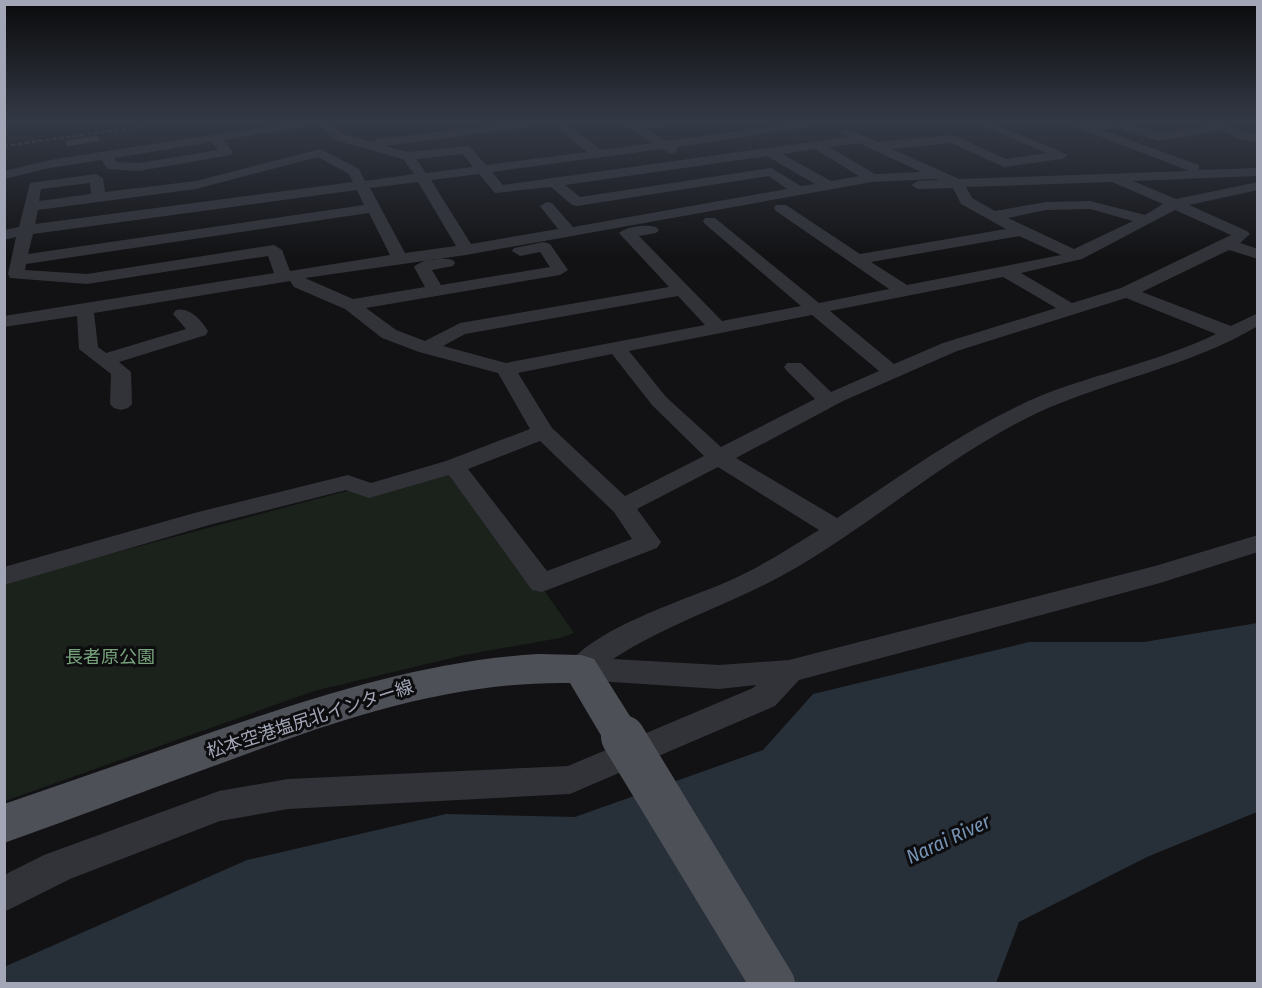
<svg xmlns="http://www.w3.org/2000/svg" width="1262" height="988" font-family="'Fira Sans Condensed','Noto Sans JP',sans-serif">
	<rect width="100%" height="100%" fill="#121214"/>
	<path fill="#1a221b" d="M448 469 546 593 574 633 560 638 464 655 314 691 5 801V582L373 484Z"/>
	<path fill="#272f38" d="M1257 623V812L1147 857 1019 922 996 983 5 984 4 967 247 860 446 814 575 817 763 750 813 694 1029 642H1144Z"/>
	<path fill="#3c3c42" d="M97 136 100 141 67 146 65 141Z"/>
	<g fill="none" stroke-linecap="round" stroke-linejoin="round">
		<path fill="#323339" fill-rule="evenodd" d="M307 120H332L330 122 343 134 372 142 378 139 533 120H563L601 150 652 143 617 120C626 120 634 124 641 123 661 122 680 118 700 120L694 123 647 129 666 141 817 120H844L838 123 676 147 678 150 672 154 662 149 492 172 503 185 847 137 840 132 846 128 878 142 953 135 1006 159 1047 153 972 122 970 120H985L1068 155 1062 159 1004 167 951 143 892 149 959 179 1189 171 1058 120C1071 119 1081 125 1091 124 1109 123 1126 120 1145 120L1143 122 1132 125 1160 133 1209 125 1200 120C1221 118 1237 132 1258 134V142L1239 139 1221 131 1159 141 1123 130 1121 126 1102 130 1199 165V170L1258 168V176L1133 181 1176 199 1258 182V190L1189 205 1247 231 1250 234 1240 243 1258 249V259L1229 250 1142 292 1231 326 1258 313V326C1189 367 1108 380 1035 414 950 455 880 518 799 566 739 602 671 621 613 659L719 665 789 660 1155 566 1258 535V552L1160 583 799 680 775 706 570 794 288 809 220 821 70 879 4 912V875L44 855 219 791 288 779 568 766 753 688 756 685 719 689 581 680 570 677 566 669C588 629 689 599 731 580 762 566 790 548 819 530L718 467 637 509 661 542 657 548 542 592 532 590 449 475 369 498 346 490 209 525 4 585V567L198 512 348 475 371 483 446 461 530 429 498 373 419 352 382 338 345 309 294 287 290 281 94 313 98 347 106 353 186 329 173 314 176 310C190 307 201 320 208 331L206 335 119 362 131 372 132 404 128 408 121 410 114 408 110 404 111 374 79 349 77 316 4 327V316L274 273 268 256 87 284 10 278 8 274 16 237 4 240V230L19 227 30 183 96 174 103 178 105 192 196 181 320 149 359 169 365 181 414 174 403 159 335 140 319 125 223 140 233 152 231 155 139 171 107 169 102 160 50 168 4 179V171L50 160ZM553 124 587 152 486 165 470 147 466 146 408 152 385 146ZM212 142 218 150 139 163 117 162 114 158ZM859 143 921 172 875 174 829 147ZM815 149 859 176 831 181 782 154ZM463 154 473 167 426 173 416 159ZM767 156 815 184 801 186 771 168 580 197 565 185ZM318 157 349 174 353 182 35 224 38 210 196 189ZM479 174 495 193 551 187 572 205 577 206 769 176 787 189 573 227 552 203 547 202 540 206 558 229 471 244 431 180ZM936 179 939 180 918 181 911 185 918 189 953 188 961 204 1006 229 860 254 786 205H776L774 208 776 211 889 289 819 303 715 218H705L703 221 705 224 801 306 722 321 639 236 656 233 659 230 656 227C646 224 627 226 619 233L669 287 460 323 425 341 396 330 366 308 560 275 568 270 550 244 544 242 514 248 512 251 520 256 540 252 550 267 441 285 432 270 453 266 455 263 453 260C443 257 421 259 414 267L425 287 353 299 305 278 466 255 872 182ZM418 182 456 246 405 253 370 188ZM1112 182 1163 204 1145 215 1090 201 1046 202 995 211 972 198 966 187ZM90 183 91 194 39 201 41 189ZM357 190 364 205 28 254 33 234ZM1090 209 1133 221 1074 249 1008 218 1046 210ZM1175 210 1231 235 1121 288 1072 303 1021 273 1082 259ZM369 213 390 255 290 271 282 250 274 245 87 274 25 270 26 264ZM1019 236 1061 255 907 285 871 262ZM1003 277 1056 308 943 343 894 364 830 311ZM678 296 705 325 506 363 443 346 465 334ZM1126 298 1216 334C1160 361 1098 373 1040 396 967 427 902 475 837 518L736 458 843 401 957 351ZM812 315 879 371 831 392 801 363H787L784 367 787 371 815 399 721 447 666 397 629 351ZM612 354 652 405 704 456 625 496 552 428 518 373ZM540 441 614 512 632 539 547 571 468 469Z"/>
		<path fill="#4e5058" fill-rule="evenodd" d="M538 654 581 655 594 659 643 737 637 749 623 753 609 749 570 683C448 681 335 721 222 763 150 789 77 817 4 843V804C75 780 145 755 215 731 321 695 425 661 538 654Z"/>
		<path stroke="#45474e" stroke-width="2" stroke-dasharray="4 3" stroke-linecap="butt" d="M4 146 188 120"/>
		<path stroke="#4e5058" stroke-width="44" d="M623 737 773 984"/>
	</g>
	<linearGradient id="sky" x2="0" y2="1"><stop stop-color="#0a0a0b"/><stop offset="0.47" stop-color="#333945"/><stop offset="1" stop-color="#333945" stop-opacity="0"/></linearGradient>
	<rect width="1262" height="258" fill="url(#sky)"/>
	<g text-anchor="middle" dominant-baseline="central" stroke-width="6" stroke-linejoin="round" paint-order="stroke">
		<g font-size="18" fill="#77a37c" stroke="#0d0d0f">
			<text x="110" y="657">長者原公園</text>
		</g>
		<g font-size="18" fill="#a2a6b6" stroke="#0d0d0f">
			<text transform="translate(310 719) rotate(-18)">松本空港塩尻北インター線</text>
		</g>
		<g font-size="20" font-style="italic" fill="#7593b4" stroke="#0d0d0f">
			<text transform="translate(948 839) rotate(-25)">Narai River</text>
		</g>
	</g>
	<rect width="1262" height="988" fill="none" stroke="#a2a6b6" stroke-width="12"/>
</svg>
